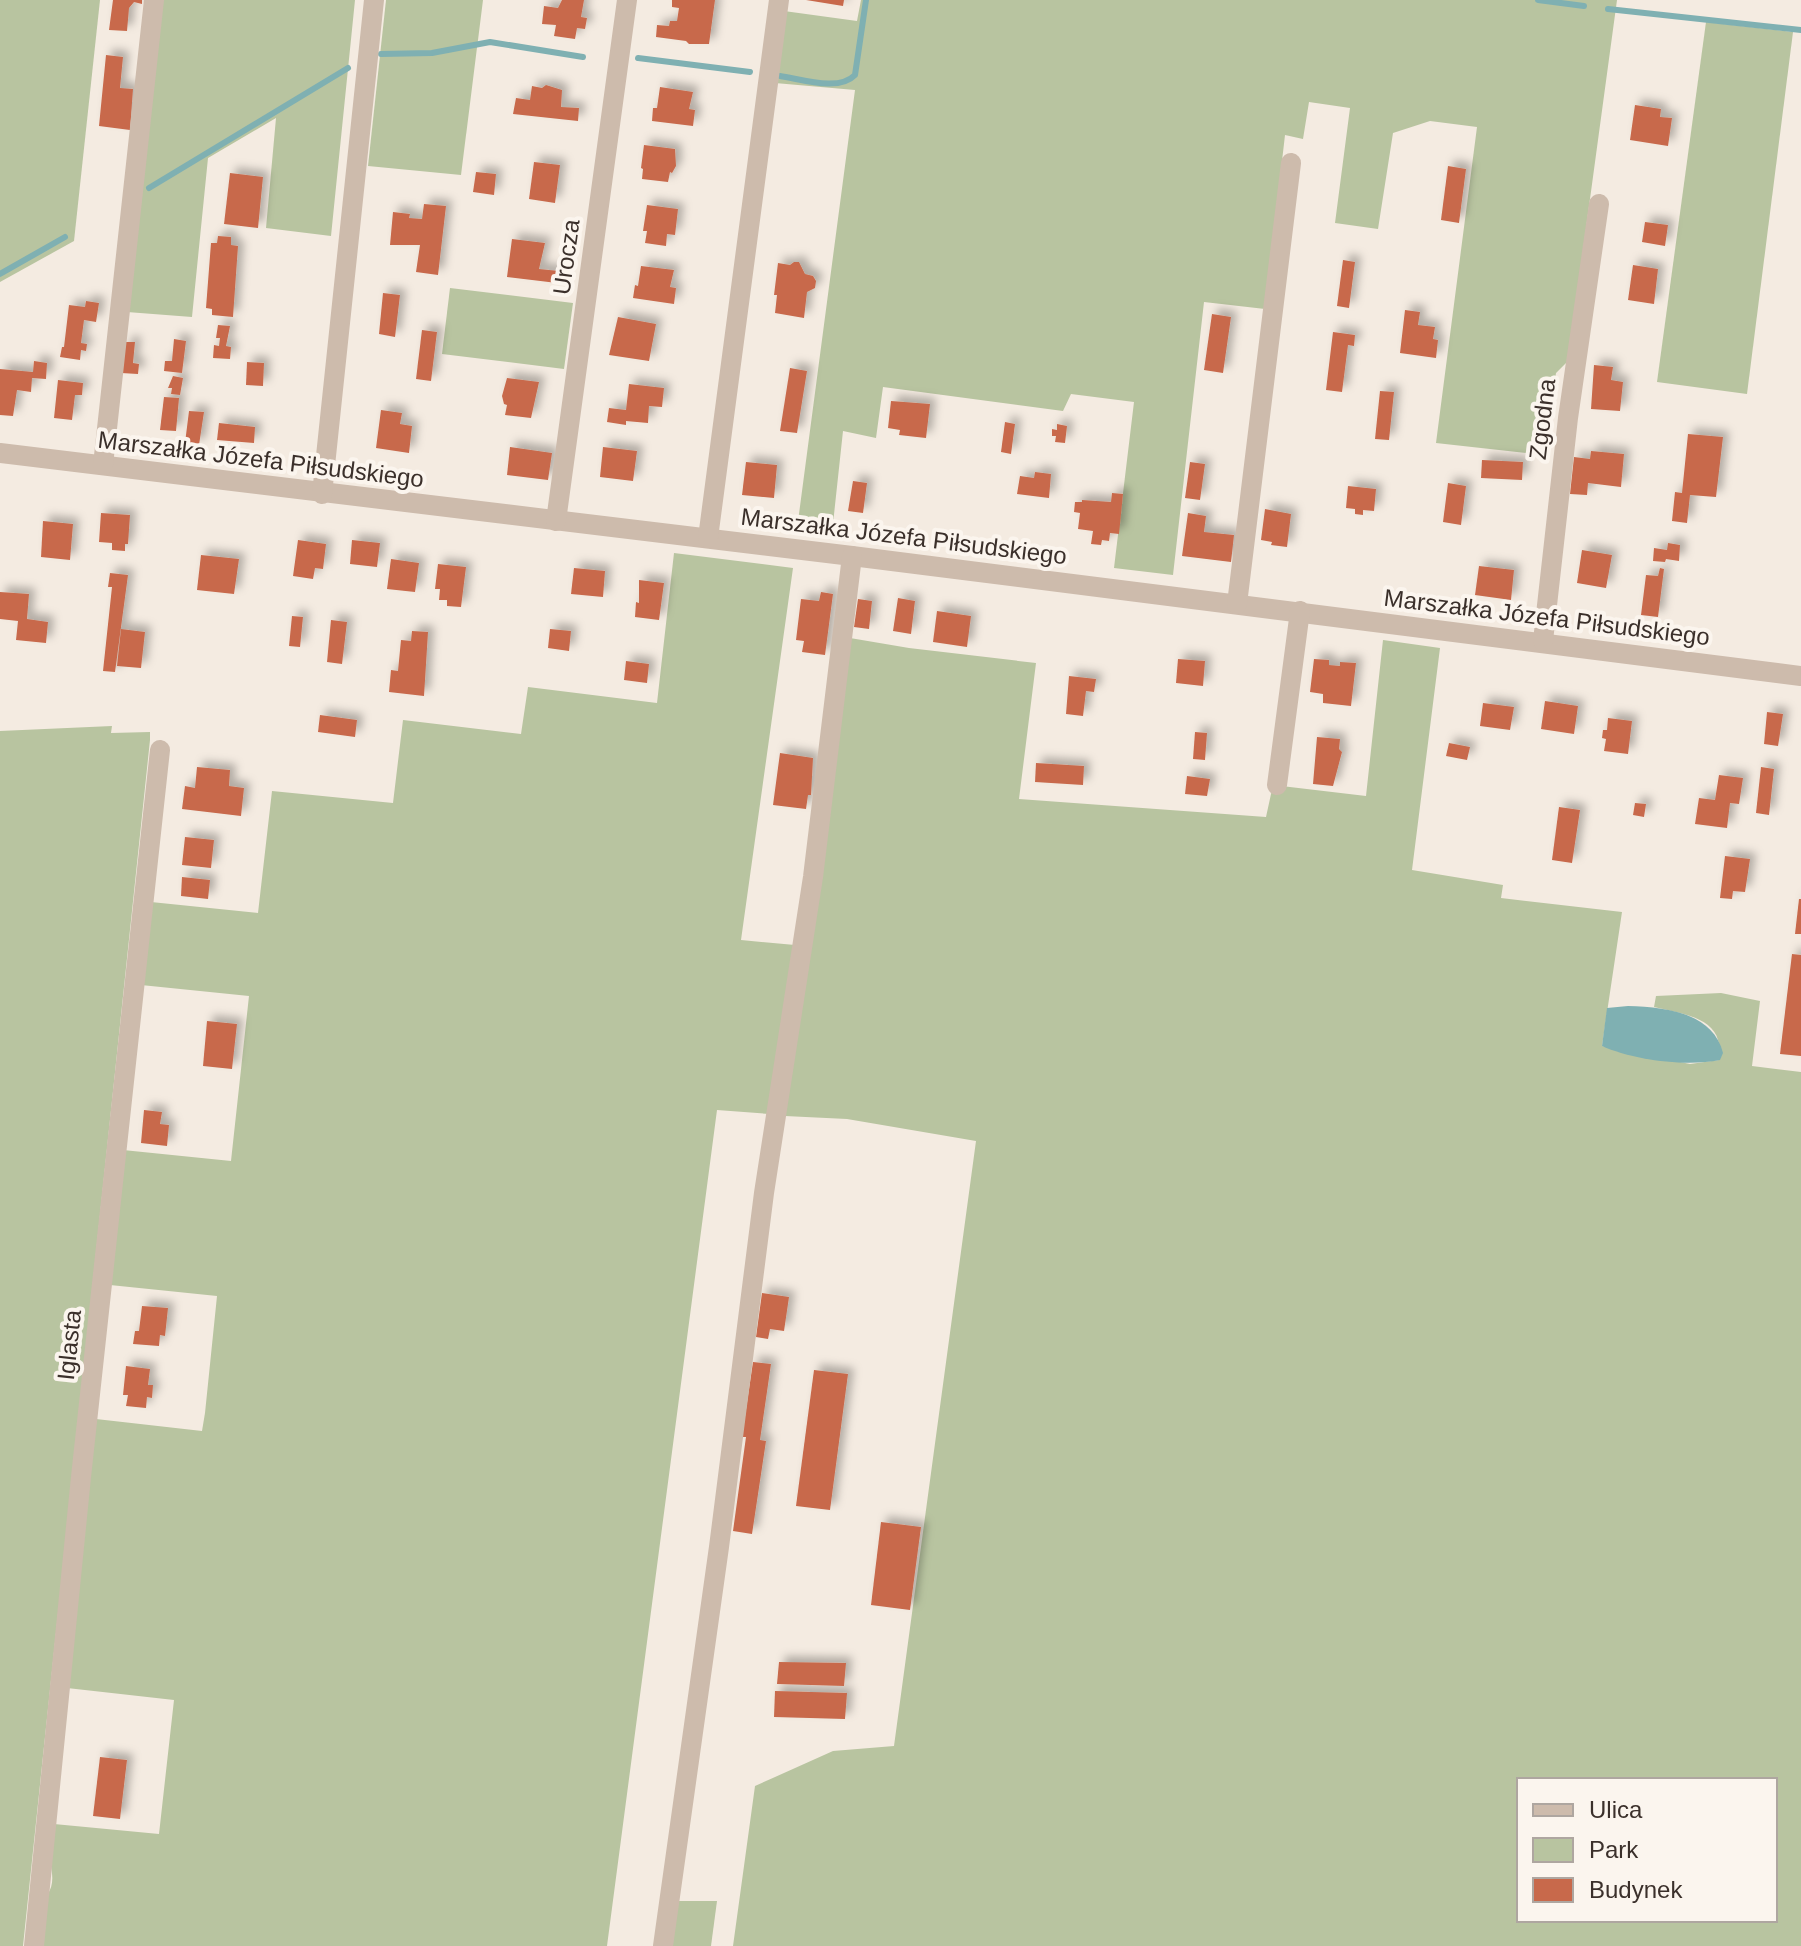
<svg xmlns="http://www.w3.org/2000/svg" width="1801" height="1946" font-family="Arial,sans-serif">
	<defs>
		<filter id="shadow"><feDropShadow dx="6" dy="-6" stdDeviation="4" flood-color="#0004"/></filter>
	</defs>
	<rect width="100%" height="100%" fill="#f4ebe1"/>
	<g fill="#b8c4a0" fill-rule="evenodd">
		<path d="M0 0H100L74 241 0 282Z"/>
		<path d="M160 0H355L331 236 266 228 276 118 208 158 192 317 127 312Z"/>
		<path d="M386 0H483L461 175 368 166Z"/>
		<path d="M861 0H1617L1568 361 1556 373 1544 455 1436 443 1477 127 1430 121 1393 133 1378 229 1335 223 1350 108 1309 102 1303 139 1285 135 1265 309 1204 302 1173 575 1114 568 1134 402 1071 394 1063 411 883 387 876 438 843 431 832 533 797 529 855 90 775 83 784 11 857 21Z"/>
		<path d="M1706 22 1793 32 1747 394 1657 382Z"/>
		<path d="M450 288 573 303 564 369 442 354Z"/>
		<path d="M674 553 793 568 741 940 795 945 769 1114 717 1110 607 1946H40L47 1895C56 1883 51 1870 50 1857 50 1846 53 1835 54 1824L159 1834 174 1700 67 1688 96 1419 202 1431 205 1413 217 1296 110 1285 123 1150 231 1161 249 996 141 985 151 902 258 913 272 791 393 803 403 720 521 734 528 687 657 703Z"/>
		<path d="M850 638 909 648 1036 663 1019 799 1266 817 1273 785 1366 796 1383 640 1440 648 1412 870 1503 885 1501 898 1622 912 1602 1046 1690 1064 1719 1060C1719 1054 1720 1046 1718 1040 1712 1016 1674 1012 1654 1007L1656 996 1721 993 1760 1001 1752 1066 1801 1072V1946H733L755 1786 833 1751 894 1746 976 1141 847 1119 785 1116ZM1519 1780H1775V1920H1519Z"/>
		<path d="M112 726 111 733 150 732V740L23 1946H0V731Z"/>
		<path d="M677 1901H717L711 1946H671Z"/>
	</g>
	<path fill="#7fb0b2" d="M1628 1006C1664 1007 1713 1012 1723 1053L1720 1060C1686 1067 1633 1060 1602 1046L1607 1008Z"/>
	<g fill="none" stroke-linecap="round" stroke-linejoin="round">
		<g stroke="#7fb0b2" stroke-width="6">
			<path d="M1538 0 1584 6"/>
			<path d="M1608 9 1801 30"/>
			<path d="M381 54 432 53 490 42 583 57"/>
			<path d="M638 58 750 72"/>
			<path d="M780 76C801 79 839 92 855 75L866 0"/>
			<path d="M149 188 348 68"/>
			<path d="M0 274 65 237"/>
		</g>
	</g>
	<g fill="#c8694b" filter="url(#shadow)">
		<path d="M113 0H142V4L134 2 129 8 127 31 109 30Z"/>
		<path d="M562 0H584L581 17 587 18 585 29 577 28 575 39 554 36 556 25 542 24 544 6 558 8Z"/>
		<path d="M672 0H715L709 44H689L686 41 656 37 657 25 669 26 670 21H677L679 8 672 7Z"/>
		<path d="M806 0H844L843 6Z"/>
		<path d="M106 55 123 57 120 88 133 89 130 130 99 126Z"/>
		<path d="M546 85 562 90 561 107 579 108 578 121 513 114 516 98 530 100 532 86 542 88Z"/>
		<path d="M660 87 693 92 689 109 695 110 693 126 652 121 653 108H657Z"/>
		<path d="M1635 105 1661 109 1660 117 1672 118 1668 146 1630 140Z"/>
		<path d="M644 145 675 149 676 166 672 173 670 172 668 182 642 179 643 169 641 168Z"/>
		<path d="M534 162 560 165 555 203 529 199Z"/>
		<path d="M1448 166 1466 169 1459 223 1441 220Z"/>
		<path d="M476 172 496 174 494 195 473 192Z"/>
		<path d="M230 173 263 177 258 228 224 224Z"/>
		<path d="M424 204 446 206 438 275 416 272 420 245H390L393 212 410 214 409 218 422 219Z"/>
		<path d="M647 205 678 209 675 235 667 234 666 246 645 243 647 231H643Z"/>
		<path d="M1645 222 1668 225 1665 246 1642 242Z"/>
		<path d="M218 236 231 237V245L238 246 233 317 212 315V309L206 308 211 243H217Z"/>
		<path d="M512 239 545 243 539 269 559 271 557 283 507 277Z"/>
		<path d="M1343 260 1355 262 1349 308 1337 306Z"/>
		<path d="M794 262H799L805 274 813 276 816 281 815 288 807 292 804 318 775 313 777 295H774L778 263 790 265Z"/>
		<path d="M1633 265 1658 269 1654 304 1628 300Z"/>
		<path d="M641 266 674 270 670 287 676 288 674 304 633 298 635 285 638 286Z"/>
		<path d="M383 293 400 295 395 337 379 334Z"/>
		<path d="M86 301 99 303 96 322 84 320 81 343 87 344 86 351 81 350 80 360 60 357 62 347H64L69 305 85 307Z"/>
		<path d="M1405 310 1420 312 1418 325 1435 327 1433 339 1438 340 1436 358 1400 353Z"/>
		<path d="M1212 314 1231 317 1223 373 1204 370Z"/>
		<path d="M618 317 656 324 649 361 609 355Z"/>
		<path d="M218 325 230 326 226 346 231 347 230 359 213 358 214 345 219 346 220 338H216Z"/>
		<path d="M422 330 437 332 431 381 416 379Z"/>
		<path d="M1333 332 1355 335 1354 346 1348 345 1342 392 1326 390Z"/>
		<path d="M174 339 186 341 182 373 164 371 165 361H172Z"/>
		<path d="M126 342H135L133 363 139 364 138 374 121 373Z"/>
		<path d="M34 361 47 363 46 379 32 378 31 392 17 390 13 416 0 415V369L33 372Z"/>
		<path d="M247 362 264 363 263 386 246 385Z"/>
		<path d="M1594 365 1613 367 1611 380 1623 382 1620 411 1591 409Z"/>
		<path d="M790 368 807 371 797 433 780 431Z"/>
		<path d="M173 376 183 378 180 395 171 394 172 388H168Z"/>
		<path d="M507 378 539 382 531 418 505 415 507 405 504 404 502 396Z"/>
		<path d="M58 380 83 383 82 395H75L72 420 54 418Z"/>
		<path d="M629 384 664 388 662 407 649 406 648 423 626 421V425L607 422 609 408 626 410Z"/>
		<path d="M1380 391 1394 392 1389 440 1375 439Z"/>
		<path d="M164 397 179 398 176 431 160 430Z"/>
		<path d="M891 401 930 404 926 438 899 435 900 430 888 428Z"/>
		<path d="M381 410 402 413 400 424 412 426 409 453 376 448Z"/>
		<path d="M189 411 204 412 199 445 185 443Z"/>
		<path d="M1005 422 1015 424 1011 454 1001 452Z"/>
		<path d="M219 423 255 427 254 443 217 440Z"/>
		<path d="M1057 424 1067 426 1065 443 1055 442 1056 436H1052V429L1057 430Z"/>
		<path d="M1688 434 1723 437 1716 497 1690 495 1687 523 1672 521 1675 492 1682 493Z"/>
		<path d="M510 447 552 453 548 480 507 475Z"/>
		<path d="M603 447 637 451 633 481 600 477Z"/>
		<path d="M1591 451 1624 454 1621 487 1588 483 1587 495 1570 494 1574 457 1590 459Z"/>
		<path d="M1482 460 1523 462 1522 480 1481 478Z"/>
		<path d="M746 462 777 465 774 498 742 495Z"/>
		<path d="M1190 462 1205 464 1200 500 1185 498Z"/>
		<path d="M1035 472 1051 474 1049 498 1017 494 1020 476 1034 478Z"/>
		<path d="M853 481 867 483 863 513 848 511Z"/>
		<path d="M1448 483 1466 486 1461 525 1443 522Z"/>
		<path d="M1348 486 1376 489 1374 511 1363 510V515L1355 514V509L1346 508Z"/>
		<path d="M1112 493 1123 494 1119 534 1110 533 1109 541 1102 540 1101 545 1091 544 1093 531 1078 529 1080 513 1074 512 1075 502H1082V500L1111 502Z"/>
		<path d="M1265 509 1291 514 1287 547 1271 545 1272 542 1261 540Z"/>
		<path d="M101 513 130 515 128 544H125V551L112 550V543L99 542Z"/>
		<path d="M1188 513 1206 516 1204 532 1234 535 1231 562 1182 556Z"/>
		<path d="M43 521 73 524 70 560 41 557Z"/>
		<path d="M298 540 326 544 323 569 315 568 313 579 293 576Z"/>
		<path d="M352 540 380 543 377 567 350 564Z"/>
		<path d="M1668 543 1680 545 1679 561 1666 559 1665 562 1653 561 1654 548 1667 550Z"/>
		<path d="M1582 550 1612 555 1606 588 1577 583Z"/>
		<path d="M201 555 239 559 234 594 197 590Z"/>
		<path d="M391 559 419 563 415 592 387 589Z"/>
		<path d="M438 564 466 567 461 607 447 606V600H439L440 589H435Z"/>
		<path d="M1479 566 1514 570 1511 600 1475 595Z"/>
		<path d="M574 568 605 571 603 597 571 594Z"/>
		<path d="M1660 568 1664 569 1658 617 1641 615 1646 575 1658 576Z"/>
		<path d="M110 573 128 575 115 672 103 671 112 587H108Z"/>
		<path d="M639 580 664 583 659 620 635 617 636 602 639 603Z"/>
		<path d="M0 592 29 594 27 619 48 622 46 643 16 640 18 621 0 619Z"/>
		<path d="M821 592 833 594 825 655 802 652 804 641 796 640 801 599 819 601Z"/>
		<path d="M898 598 915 601 911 634 893 631Z"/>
		<path d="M858 599 872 601 869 629 854 627Z"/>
		<path d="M937 611 971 616 967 647 933 642Z"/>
		<path d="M292 616 303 617 300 647 289 646Z"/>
		<path d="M331 620 347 622 342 664 327 662Z"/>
		<path d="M121 629 145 632 141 668 117 666Z"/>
		<path d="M550 629 571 631 569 651 548 648Z"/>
		<path d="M412 631 428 632 424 696 389 692 391 670 398 671 401 640 411 641Z"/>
		<path d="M1178 659 1205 661 1203 686 1176 683Z"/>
		<path d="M1314 659 1329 660V665L1340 666V662L1356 663 1351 706 1323 703V694L1310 692Z"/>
		<path d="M626 661 649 664 647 683 624 680Z"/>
		<path d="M1069 676 1096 679 1094 692 1086 691 1083 716 1066 714Z"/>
		<path d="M1545 701 1578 706 1574 734 1541 729Z"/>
		<path d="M1483 703 1514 707 1510 730 1480 726Z"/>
		<path d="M1767 712 1783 714 1778 746 1764 744Z"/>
		<path d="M320 715 357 720 355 737 318 732Z"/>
		<path d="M1608 718 1632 721 1628 754 1604 751 1606 739 1602 738 1603 730H1607Z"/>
		<path d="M1195 732 1207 733 1205 760 1193 759Z"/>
		<path d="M1317 737 1340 739 1339 749 1342 752 1333 786 1313 784Z"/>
		<path d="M1449 743 1470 747 1467 760 1446 756Z"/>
		<path d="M780 753 813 758 811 795H808L806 809 773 805Z"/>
		<path d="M1036 763 1084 766 1083 785 1035 782Z"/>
		<path d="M197 767 230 770 229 786 244 788 241 816 182 809 185 786 195 788Z"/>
		<path d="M1761 767 1774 769 1769 815 1756 813Z"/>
		<path d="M1719 775 1743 778 1739 804 1730 803 1727 828 1695 824 1699 798 1715 800Z"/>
		<path d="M1187 776 1210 779 1207 796 1185 794Z"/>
		<path d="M1635 803 1646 804 1644 817 1633 815Z"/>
		<path d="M1559 807 1580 810 1572 863 1552 860Z"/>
		<path d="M185 837 214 840 211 868 182 865Z"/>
		<path d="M1725 856 1750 859 1745 892 1733 891 1732 899 1720 898Z"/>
		<path d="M182 877 210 880 208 899 181 896Z"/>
		<path d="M1799 899H1801V934H1795Z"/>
		<path d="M1792 954 1801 955V1056L1780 1054Z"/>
		<path d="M207 1021 237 1024 232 1069 203 1066Z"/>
		<path d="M144 1110 162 1112 160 1124 169 1125 167 1146 141 1143Z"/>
		<path d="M762 1293 789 1297 784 1331 770 1329 768 1339 756 1337Z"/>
		<path d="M142 1306 168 1308 165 1336 160 1335 159 1346 133 1344 135 1331H139Z"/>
		<path d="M753 1362 771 1364 760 1440 766 1441 752 1534 733 1531 746 1437H742Z"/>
		<path d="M126 1366 150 1369 148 1385H153L152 1398 147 1397 146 1408 126 1406 128 1395H123Z"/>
		<path d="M814 1370 848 1374 830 1510 796 1506Z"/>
		<path d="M881 1522 921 1527 910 1610 871 1605Z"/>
		<path d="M779 1662 846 1663 844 1686 777 1684Z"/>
		<path d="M775 1691 847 1693 845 1719 774 1717Z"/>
		<path d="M100 1757 127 1760 120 1819 93 1816Z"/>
	</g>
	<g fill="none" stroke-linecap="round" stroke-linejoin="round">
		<g stroke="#cdbbac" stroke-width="20">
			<path d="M0 453 852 556 1801 676"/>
			<path d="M103 465 154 0"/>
			<path d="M322 494 374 0"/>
			<path d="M556 521 627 0"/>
			<path d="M708 538 779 0"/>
			<path d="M1237 604 1291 163"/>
			<path d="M1543 641 1568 418 1599 204"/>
			<path d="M1277 785 1300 611"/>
			<path d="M34 1946 81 1477 160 750"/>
			<path d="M663 1946 719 1547 764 1193 813 877 852 556"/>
		</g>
	</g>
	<g text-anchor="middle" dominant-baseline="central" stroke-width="8" stroke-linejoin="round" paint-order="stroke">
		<g font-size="24" fill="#3b302b" stroke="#fbf5ee">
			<text transform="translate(566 257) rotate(-82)">Urocza</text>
			<text transform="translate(1542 419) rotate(-83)">Zgodna</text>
			<text transform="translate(261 459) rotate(7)">Marszałka Józefa Piłsudskiego</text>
			<text transform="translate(904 536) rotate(7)">Marszałka Józefa Piłsudskiego</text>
			<text transform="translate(1547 617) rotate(7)">Marszałka Józefa Piłsudskiego</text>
			<text transform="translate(69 1345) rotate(-84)">Iglasta</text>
		</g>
	</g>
	<rect x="1517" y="1778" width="260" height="144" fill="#fbf5ee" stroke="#aea6a0" stroke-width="2"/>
	<rect x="1533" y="1804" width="40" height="12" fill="#cdbbac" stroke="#aea6a0" stroke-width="2"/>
	<text x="1589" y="1818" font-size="24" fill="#3b302b">Ulica</text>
	<rect x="1533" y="1838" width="40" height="24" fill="#b8c4a0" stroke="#aea6a0" stroke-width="2"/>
	<text x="1589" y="1858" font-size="24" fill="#3b302b">Park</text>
	<rect x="1533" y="1878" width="40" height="24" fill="#c8694b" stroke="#aea6a0" stroke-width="2"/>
	<text x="1589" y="1898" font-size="24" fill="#3b302b">Budynek</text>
</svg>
